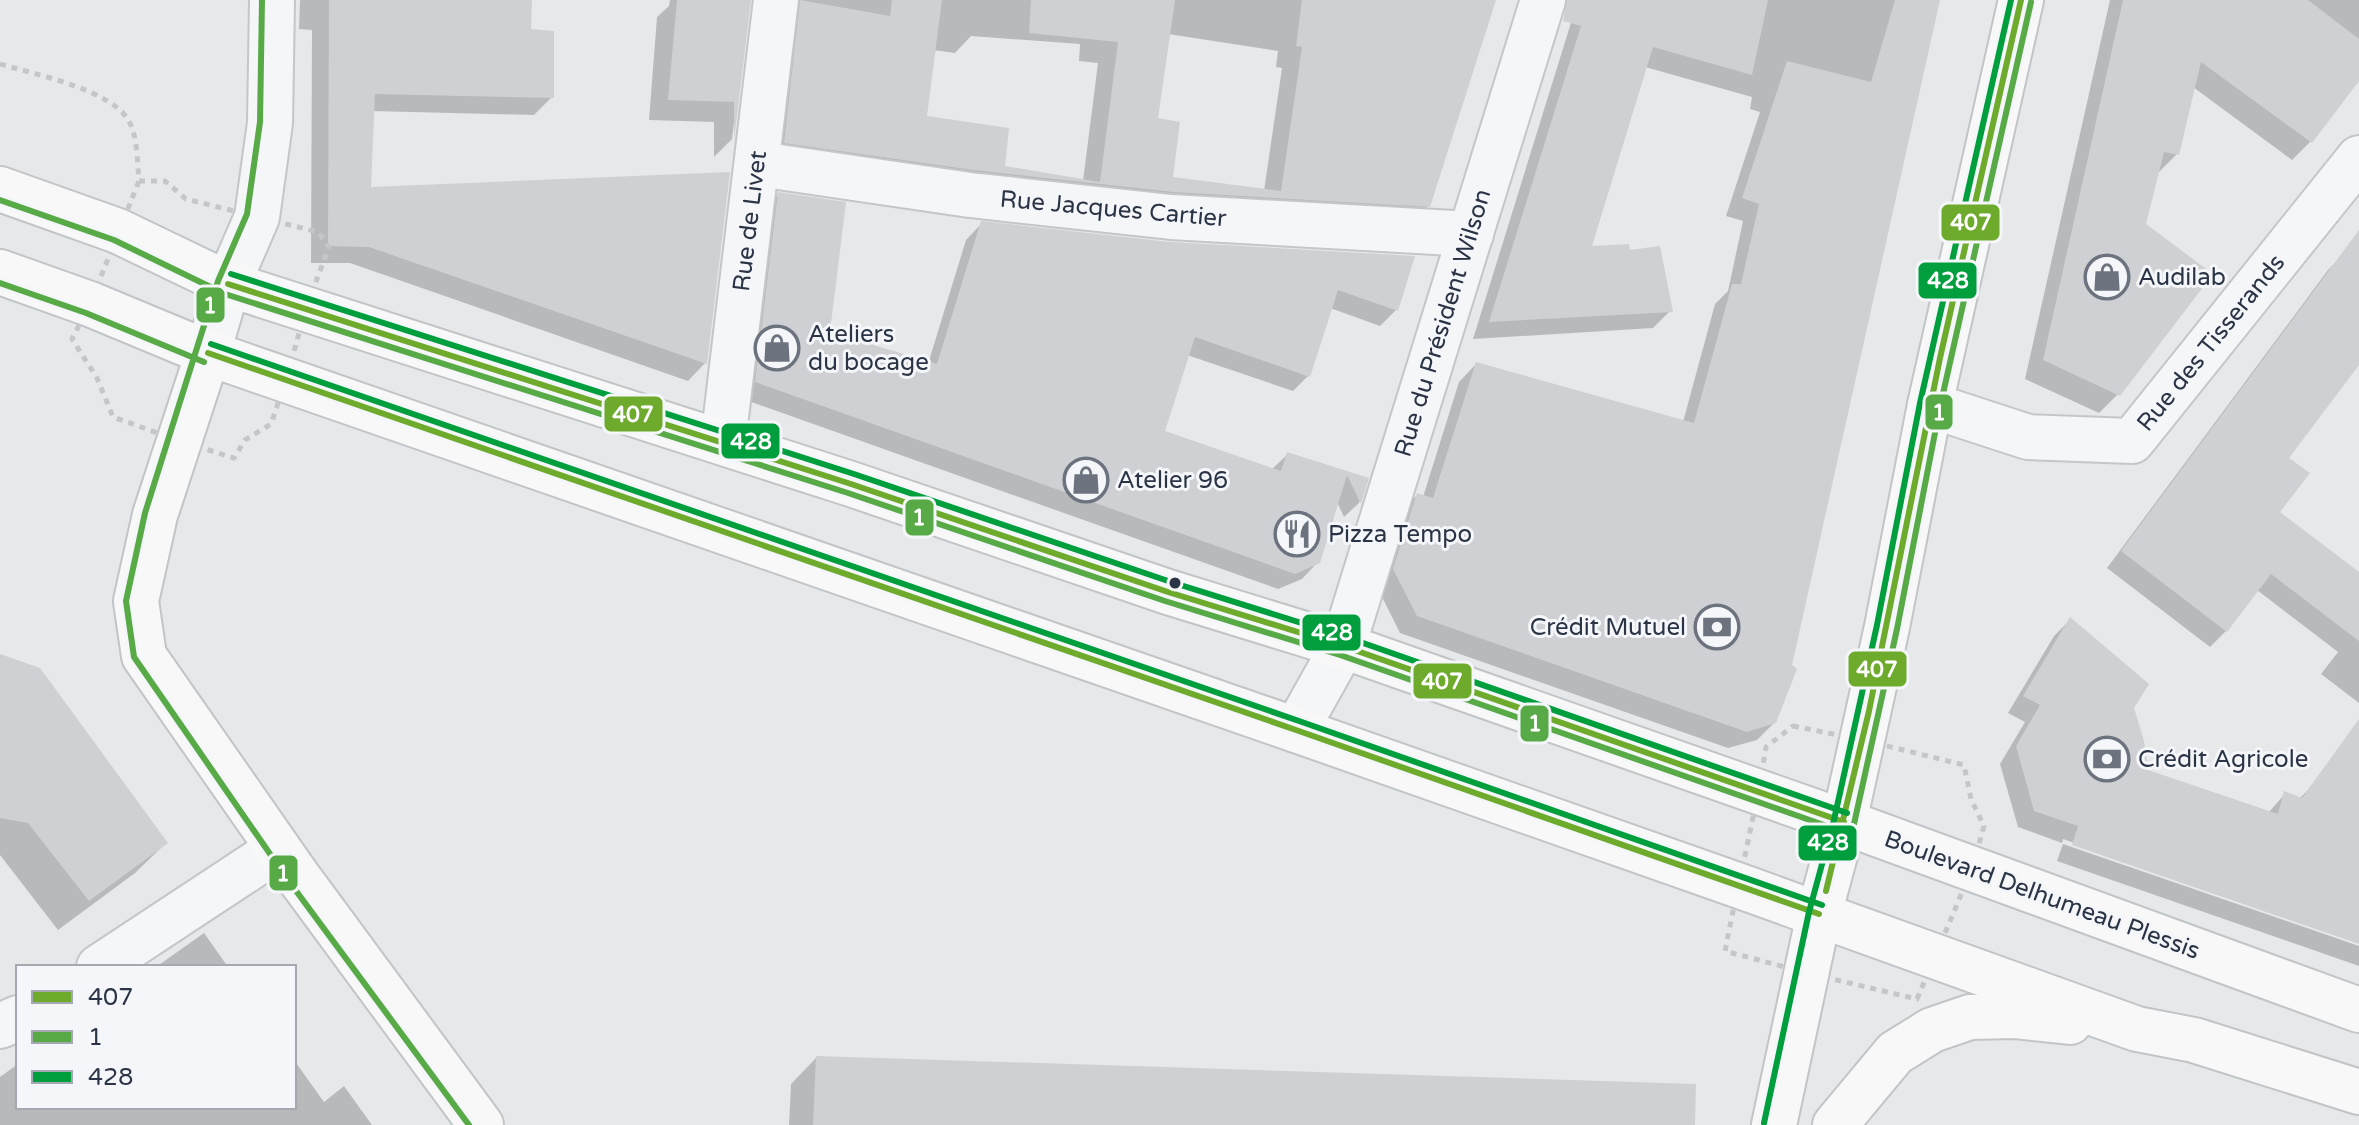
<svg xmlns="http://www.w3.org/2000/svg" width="2359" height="1125" font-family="'Varela Round',sans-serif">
	<rect width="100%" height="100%" fill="#e6e8ea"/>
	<g fill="#0003" fill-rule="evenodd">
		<path d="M300 0H530L529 30 552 97 534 115 372 111 369 189 728 174 705 363 688 381 350 263H311L312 30 299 29Z"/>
		<path d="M670 0H749L732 139 714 157V122L649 120 657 17 669 6Z"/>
		<path d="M769 0H1493L1428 206 1407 227 764 163ZM1168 34 1278 51 1276 67 1282 68 1264 191 1170 179 1156 120ZM971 36 1080 44 1079 61 1098 63 1083 181 1003 167 925 118 933 50 955 53Z"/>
		<path d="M1578 0H1938L1775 722 1757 740 1728 748 1400 633 1377 587 1400 513 1417 495 1423 497 1459 382 1476 364 1683 422 1715 304 1728 291 1743 221 1726 216 1760 112 1750 109 1752 97 1645 67 1589 248 1629 252 1670 311 1653 328 1473 339Z"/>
		<path d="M2110 0H2359V77L2311 141 2292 160 2193 87 2177 154 2158 173 2144 225 2118 394 2099 413 2025 379Z"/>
		<path d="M779 194 828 334 928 364 966 240 982 223 1169 244 1412 258 1396 310 1380 326 1330 308 1309 375 1293 391 1187 355 1162 432 1271 470 1288 454 1366 479 1359 503 1344 517 1337 502 1318 562 1302 579 1278 589 740 398 763 210Z"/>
		<path d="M2359 252V362L2286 458 2277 513 2359 574V703L2321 674 2338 652 2257 590 2226 631 2210 647 2107 568 2328 270 2344 254Z"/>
		<path d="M2070 620 2132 708 2146 772 2268 813 2285 794 2299 799 2315 783 2359 800V942L2063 839 2062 843 2018 827 2000 764 2025 722 2008 713 2054 636Z"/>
		<path d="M0 664 166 843 135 873 58 930 0 855Z"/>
		<path d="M2063 844 2359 946V966L2057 861Z"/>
		<path d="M204 933 228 967H156Z"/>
		<path d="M816 1058 1636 1125H789L791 1084Z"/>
		<path d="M294 1060 324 1102 344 1086 372 1125H0V1077L18 1064V1107H294Z"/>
	</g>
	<g fill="#ced0d3">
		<path d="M329 0H532L531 29 554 31V98L375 94 371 187 730 172 707 364 369 247 328 246Z"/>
		<path d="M677 0H751L734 140V102L668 100Z"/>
		<path d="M800 0 890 16 892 0H942L927 116 1009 128 1005 166 1100 182 1118 42 1029 33 1031 0H1175L1158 118 1180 122 1173 177 1281 191 1302 47 1296 46 1302 0H1496L1430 207 1173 192 973 170 784 143Z"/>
		<path d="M1567 0H1768L1752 75 1653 47 1592 246 1629 244 1630 250 1660 246 1673 312 1489 322 1581 26 1563 21Z"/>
		<path d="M1895 0H1940L1792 665 1797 669 1776 723 1747 732 1417 616 1393 569 1417 493 1433 498 1476 362 1694 423 1732 284H1741L1759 204 1742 198 1787 61 1871 82Z"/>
		<path d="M2123 0H2308L2359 39V81L2312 143 2201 62 2179 155 2164 152 2146 224 2213 274 2120 396 2043 360Z"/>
		<path d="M778 192 846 202 830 332 937 364 981 221 1170 242 1415 256 1398 311 1338 290 1310 377 1195 337 1165 431 1281 471 1287 452 1369 478 1361 504 1347 475 1320 563 1295 574 755 382Z"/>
		<path d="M2359 230V365L2289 458 2310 473 2280 512 2359 572V641L2271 574 2227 632 2121 551Z"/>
		<path d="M2070 617 2149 684 2134 708 2144 741 2148 770 2278 814 2284 791 2302 798 2359 719V944L2072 845 2078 826 2034 811 2016 746 2040 705 2023 696Z"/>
		<path d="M0 654 40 668 168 843 89 901 28 823 0 818Z"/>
		<path d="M816 1056 1696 1084 1695 1125H813Z"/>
	</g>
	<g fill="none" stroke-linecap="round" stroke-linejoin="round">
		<g stroke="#c4c6c8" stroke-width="48">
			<g id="minor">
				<path d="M758 164 970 195 1171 217 1471 234"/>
				<path d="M208 353 228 284 257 217 270 123 272 0"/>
				<path d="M1930 405 2028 437 2132 441 2359 158"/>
				<path d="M723 442 776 0"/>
				<path d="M1296 730 1343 646 1543 0"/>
				<path d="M99 967 278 849"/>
				<path d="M0 1026 18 1018"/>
			</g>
		</g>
		<g stroke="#c2c5c8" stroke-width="48">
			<g id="major">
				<path d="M0 189 118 231 228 284 851 484 1168 592 1343 646 1844 822 2359 1010"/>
				<path d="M0 272 90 304 208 353 1296 730 1737 885 2137 1029 2194 1040 2359 1092"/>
				<path d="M208 353 155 515 136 601 144 656 296 874 481 1125"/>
				<path d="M1774 1125 1819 914 1844 822 1887 627 1930 405 2021 0"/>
				<path d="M1835 1125 1895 1053 1932 1030 1970 1017 2014 1016 2070 1022"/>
			</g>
		</g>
		<g stroke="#c5c6ca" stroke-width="5" stroke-dasharray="6 6" stroke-linecap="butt">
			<path d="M0 64C34 74 107 89 127 118 138 134 137 161 139 180"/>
			<path d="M139 181H165L186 199 318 232 329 247 306 308 286 380 271 424 245 440 234 458 180 441 113 417 97 378 72 339 90 304Z"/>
			<path d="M1793 726 1863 740 1964 765 1971 799 1984 826 1972 869 1917 999 1807 973 1725 951C1738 883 1755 816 1766 747Z"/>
		</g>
		<use href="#minor" stroke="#f5f6f7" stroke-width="44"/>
		<use href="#major" stroke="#f8f8f8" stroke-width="44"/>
		<g stroke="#f4f6f9" stroke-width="12">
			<g id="bus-1">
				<path d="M228 284 851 484 1168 592 1343 646 1844 822"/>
				<path d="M208 353 1296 730 1819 914"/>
				<path d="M1826 891 1869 711 1940 358 2021 0"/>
			</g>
		</g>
		<g stroke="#f4f6f9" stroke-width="12">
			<g id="bus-2">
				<path d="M262 0 260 122 247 214 218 281 145 513 126 601 134 657 288 880 469 1125"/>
				<path d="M0 200 114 240 225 294 848 493 1165 601 1340 655 1841 831"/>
				<path d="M0 283 86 313 204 362"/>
				<path d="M1854 824 1897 629 1940 407 2031 2"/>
			</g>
		</g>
		<g stroke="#f4f6f9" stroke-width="12">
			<g id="bus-3">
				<path d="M231 274 854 474 1171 582 1346 637 1847 813"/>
				<path d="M211 344 1299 721 1822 905"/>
				<path d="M1764 1123 1809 912 1834 820 1877 625 1920 403 2011 0"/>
			</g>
		</g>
		<use href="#bus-1" stroke="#6eab2d" stroke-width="6"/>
		<use href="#bus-2" stroke="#57aa46" stroke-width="6"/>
		<use href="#bus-3" stroke="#009e3d" stroke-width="6"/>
	</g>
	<defs>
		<g id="shop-ring" transform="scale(2.3)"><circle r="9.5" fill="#f4f6f9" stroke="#6c737f" stroke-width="1.5"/><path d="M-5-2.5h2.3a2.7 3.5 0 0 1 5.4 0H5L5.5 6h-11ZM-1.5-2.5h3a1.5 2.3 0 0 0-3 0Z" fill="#6c737f"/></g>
		<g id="restaurant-ring" transform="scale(2.3)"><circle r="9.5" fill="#f4f6f9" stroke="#6c737f" stroke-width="1.5"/><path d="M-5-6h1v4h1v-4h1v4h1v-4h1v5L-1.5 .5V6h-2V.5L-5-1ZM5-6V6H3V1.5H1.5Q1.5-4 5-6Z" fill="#6c737f"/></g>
		<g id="bank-ring" transform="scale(2.3)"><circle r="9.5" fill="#f4f6f9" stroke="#6c737f" stroke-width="1.5"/><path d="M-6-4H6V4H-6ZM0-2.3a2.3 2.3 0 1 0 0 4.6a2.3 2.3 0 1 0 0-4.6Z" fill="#6c737f"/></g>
	</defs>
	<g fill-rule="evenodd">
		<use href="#shop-ring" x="2107" y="277"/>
		<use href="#shop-ring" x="777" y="348"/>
		<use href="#shop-ring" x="1086" y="480"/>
		<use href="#restaurant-ring" x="1297" y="534"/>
		<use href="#bank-ring" x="1717" y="627"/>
		<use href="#bank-ring" x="2107" y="759"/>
	</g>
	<circle fill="#2b3445" stroke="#f4f6f9" stroke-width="3" cx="1175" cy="583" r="7"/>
	<g text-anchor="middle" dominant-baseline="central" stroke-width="6" stroke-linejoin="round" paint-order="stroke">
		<g font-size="24" fill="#2b3445" stroke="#f4f6f9">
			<text transform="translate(1113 209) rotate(5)">Rue Jacques Cartier</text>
			<text transform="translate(750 221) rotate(-83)">Rue de Livet</text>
			<text transform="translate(1443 323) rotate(-73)">Rue du Président Wilson</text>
			<text transform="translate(2211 343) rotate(-51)">Rue des Tisserands</text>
			<text transform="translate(2042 895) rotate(20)">Boulevard Delhumeau Plessis</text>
		</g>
		<g font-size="24" fill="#2b3445" stroke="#f4f6f9" text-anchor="start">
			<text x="2138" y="277">Audilab</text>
			<text x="808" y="334">Ateliers<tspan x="808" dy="28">du bocage</tspan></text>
			<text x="1117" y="480">Atelier 96</text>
			<text x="1328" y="534">Pizza Tempo</text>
			<text x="1686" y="627" text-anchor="end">Crédit Mutuel</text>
			<text x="2138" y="759">Crédit Agricole</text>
		</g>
	</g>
	<g stroke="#f4f6f9" stroke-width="3">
		<rect x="1940" y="203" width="61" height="39" rx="8" fill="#6eab2d"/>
		<rect x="1917" y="261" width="61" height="39" rx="8" fill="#009e3d"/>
		<rect x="195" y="286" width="31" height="38" rx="8" fill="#57aa46"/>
		<rect x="1924" y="393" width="30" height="38" rx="8" fill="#57aa46"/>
		<rect x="603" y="395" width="61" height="38" rx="8" fill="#6eab2d"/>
		<rect x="720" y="422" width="61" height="38" rx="8" fill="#009e3d"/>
		<rect x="904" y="498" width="31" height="39" rx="8" fill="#57aa46"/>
		<rect x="1301" y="613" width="61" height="39" rx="8" fill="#009e3d"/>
		<rect x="1847" y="650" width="61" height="38" rx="8" fill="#6eab2d"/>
		<rect x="1412" y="662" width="61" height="38" rx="8" fill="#6eab2d"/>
		<rect x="1519" y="704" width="31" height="39" rx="8" fill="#57aa46"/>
		<rect x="1797" y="824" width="61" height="38" rx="8" fill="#009e3d"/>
		<rect x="268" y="854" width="31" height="38" rx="8" fill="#57aa46"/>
	</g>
	<g font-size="22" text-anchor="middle" font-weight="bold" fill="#fff">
		<text x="1971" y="230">407</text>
		<text x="1948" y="288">428</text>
		<text x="210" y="313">1</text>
		<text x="1939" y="420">1</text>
		<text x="633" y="422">407</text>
		<text x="751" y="449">428</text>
		<text x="919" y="525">1</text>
		<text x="1332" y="640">428</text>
		<text x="1877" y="677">407</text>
		<text x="1442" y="689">407</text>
		<text x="1535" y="731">1</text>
		<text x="1828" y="850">428</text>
		<text x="283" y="881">1</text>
	</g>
	<rect x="16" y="965" width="280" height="144" fill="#f4f6f9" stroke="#a4a8b1" stroke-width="2"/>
	<rect x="32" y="991" width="40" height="12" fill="#6eab2d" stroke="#a4a8b1" stroke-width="2"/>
	<text x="88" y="1005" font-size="24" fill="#2b3445">407</text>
	<rect x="32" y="1031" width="40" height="12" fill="#57aa46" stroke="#a4a8b1" stroke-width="2"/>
	<text x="88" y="1045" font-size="24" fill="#2b3445">1</text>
	<rect x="32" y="1071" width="40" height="12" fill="#009e3d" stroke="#a4a8b1" stroke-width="2"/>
	<text x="88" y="1085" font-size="24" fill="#2b3445">428</text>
</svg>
